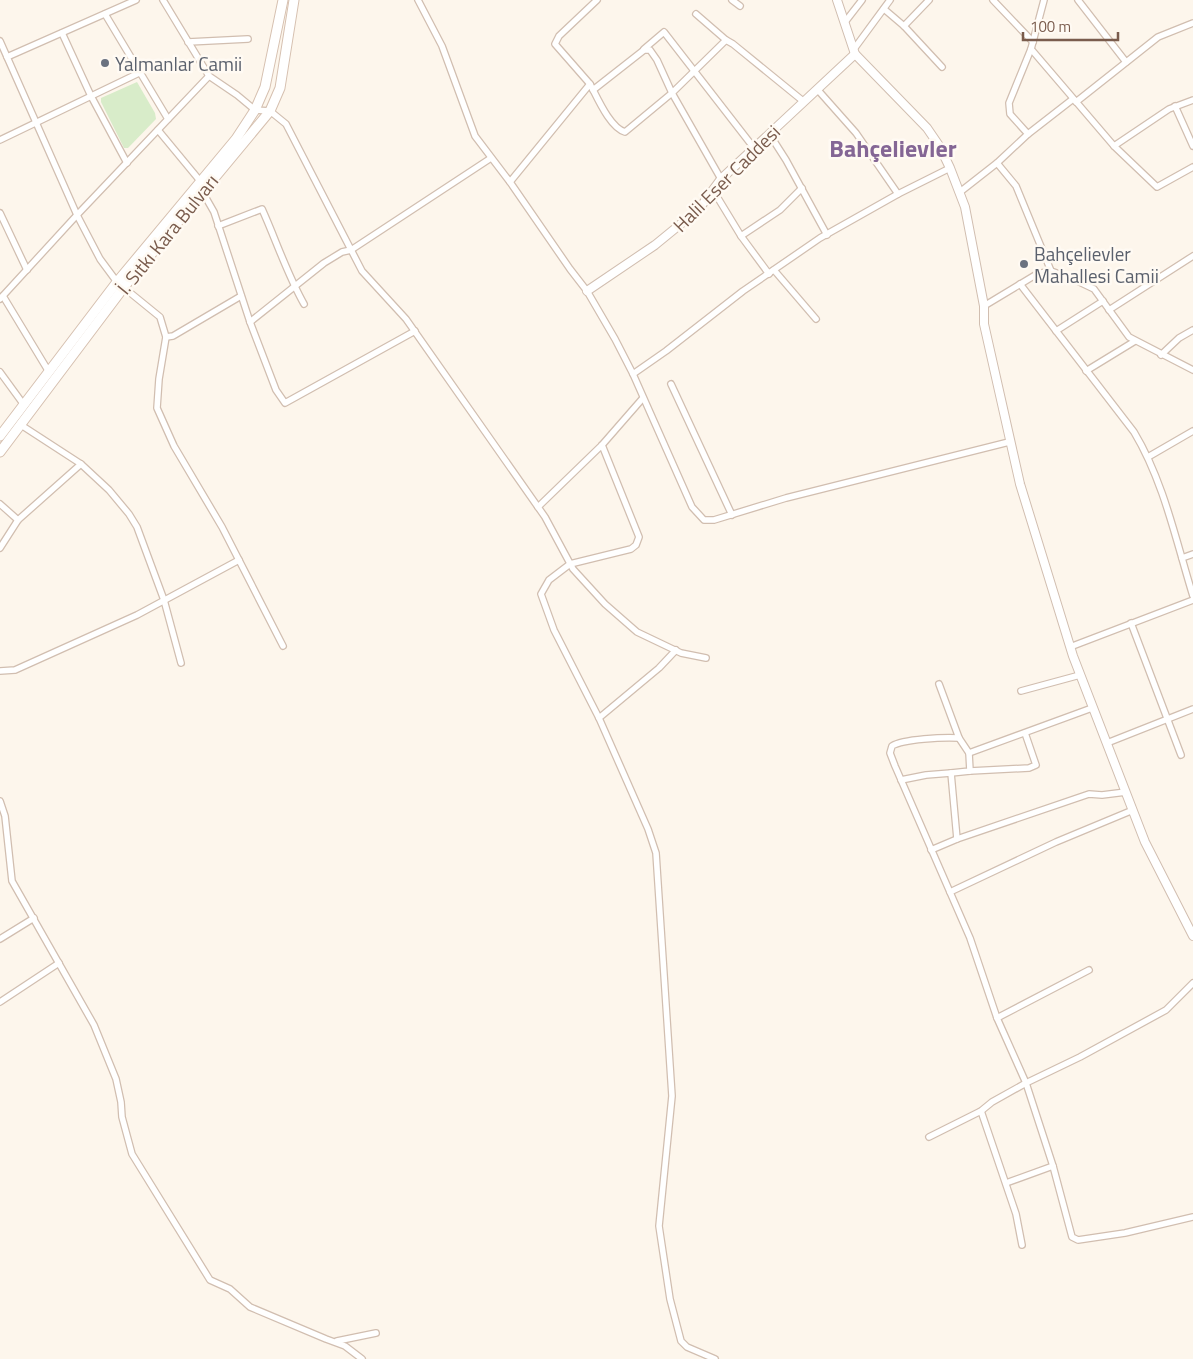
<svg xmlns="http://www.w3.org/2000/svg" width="1193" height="1359" font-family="'Titillium Web',sans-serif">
	<rect width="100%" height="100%" fill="#fdf6ec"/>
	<path fill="#d8ecc9" d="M137 82 155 113 156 119 128 148H124L101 102V98Z"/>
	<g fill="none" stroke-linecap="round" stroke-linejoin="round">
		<g stroke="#d1beb0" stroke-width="8">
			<g id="minor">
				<path d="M163 0 209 76 237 95 255 110 270 111 286 124 362 271 406 319 545 517 573 569 605 604 637 632 681 653 706 658"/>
				<path d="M418 0 442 46 475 136 510 182 570 269 587 291 615 339 633 374 692 507 704 520H714L786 498 1009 442"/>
				<path d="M732 0 740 6"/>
				<path d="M993 0 1033 42"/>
				<path d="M1078 0 1126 62"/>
				<path d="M884 9 904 26 942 67"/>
				<path d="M105 14 168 119"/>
				<path d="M696 14 726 40"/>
				<path d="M845 22 862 0"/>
				<path d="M904 26 929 0"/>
				<path d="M62 33 91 96 127 163"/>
				<path d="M0 41 77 215 100 259 117 282 160 317 166 337 159 379 157 408 174 446 222 527 283 646"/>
				<path d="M188 42 248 39"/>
				<path d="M644 49 664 32 754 148"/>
				<path d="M854 49 890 0"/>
				<path d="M1031 49 1114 146 1157 187 1193 167"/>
				<path d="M7 57 136 0"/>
				<path d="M590 84 555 44 559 36 597 0"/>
				<path d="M817 89 856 133 898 194"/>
				<path d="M593 90 644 50H650L657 60 672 93 721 179"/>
				<path d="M1076 102 1158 37 1193 23"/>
				<path d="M1175 106 1193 146"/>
				<path d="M158 130 201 182"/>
				<path d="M1028 134 1073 99"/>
				<path d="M770 135 786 160 827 235"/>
				<path d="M0 140 139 73"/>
				<path d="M1114 146 1169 109 1193 100"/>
				<path d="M997 163 1016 186 1051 271"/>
				<path d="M510 182 590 84C597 97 610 128 625 132L672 93 726 40 733 44 803 101"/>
				<path d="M713 190 741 236 769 274"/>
				<path d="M202 191 214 212 250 322 276 390 285 403 415 331"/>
				<path d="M960 192 997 163 1028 134 1010 114 1009 103 1031 49 1044 0"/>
				<path d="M0 213 27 270"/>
				<path d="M218 226 262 209C276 240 287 274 304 304"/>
				<path d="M741 236 780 210 802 188"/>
				<path d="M774 270 816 319"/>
				<path d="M1020 284 1134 432C1164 482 1176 541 1193 596"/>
				<path d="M3 296 49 372"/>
				<path d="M0 299 77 215 209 76"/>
				<path d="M984 306 1037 274 1051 271 1073 279 1094 289 1129 337 1193 370"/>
				<path d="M1109 310 1193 256"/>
				<path d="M250 322 324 263 342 252 351 250 491 158"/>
				<path d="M1056 331 1103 301"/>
				<path d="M166 337 173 336 241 296"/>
				<path d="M1161 355 1179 338 1193 330"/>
				<path d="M1086 371 1135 341"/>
				<path d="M0 372 24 405"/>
				<path d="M633 374 666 351 743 291 820 238 898 194 950 168"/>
				<path d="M671 384 732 515"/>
				<path d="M21 425 81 464 109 490 129 514 137 527 164 600 181 663"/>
				<path d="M602 445 639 537 636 545 631 549 570 564 549 580 541 594 554 630 599 718 648 829 656 853 672 1096 659 1226 670 1299 681 1341 687 1347 715 1359"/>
				<path d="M1148 457 1193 431"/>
				<path d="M0 504 18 520 81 464"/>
				<path d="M538 507 602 445 643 398"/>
				<path d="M0 548 18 520"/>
				<path d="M1182 558 1193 554"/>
				<path d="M1131 623 1181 755"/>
				<path d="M1070 647 1193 600"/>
				<path d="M0 671 15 670 137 615 239 560"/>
				<path d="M939 684 959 738"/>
				<path d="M1021 691 1080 675"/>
				<path d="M599 718 659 668 676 650"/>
				<path d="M1107 743 1193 709"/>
				<path d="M969 753 1092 708"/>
				<path d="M970 771 1029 768 1036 765 1025 733"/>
				<path d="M901 780 926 775 951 773"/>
				<path d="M0 801 5 816 12 881 94 1025 116 1079 121 1102 122 1117 132 1154 210 1280 230 1289 250 1307 326 1339 345 1346 362 1359"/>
				<path d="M957 839 951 773 970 771 969 753 959 738C944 737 903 739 892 746L890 753 895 766 970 938 997 1018 1026 1083 1053 1166 1072 1237 1078 1240 1125 1233 1193 1217"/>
				<path d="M931 850 957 839 1089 794 1102 795 1126 792"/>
				<path d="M950 892 1056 842 1133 810"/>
				<path d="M0 939 34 918"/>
				<path d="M0 1002 59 963"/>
				<path d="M997 1018 1089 970"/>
				<path d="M981 1111 1016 1214 1022 1245"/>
				<path d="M929 1137 981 1111 992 1102 1026 1083 1080 1057 1166 1010 1193 983"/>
				<path d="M1006 1183 1053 1166"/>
				<path d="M337 1341 376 1333"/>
			</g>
		</g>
		<g stroke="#d1beb0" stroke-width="10">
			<g id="tertiary">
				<path d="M837 0 855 54 927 128 940 147 950 168 965 207 984 306V324L1020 484 1073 656 1145 842 1193 936"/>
				<path d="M587 291 655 245 699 209 721 179 855 54"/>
			</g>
		</g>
		<g stroke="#d6c0b0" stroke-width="11">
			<g id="secondary">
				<path d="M0 436 117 282 236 139 255 110 265 87 283 0"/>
				<path d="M0 452 124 287 270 111 280 88 294 0"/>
			</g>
		</g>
		<use href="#minor" stroke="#fff" stroke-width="5.5"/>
		<use href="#tertiary" stroke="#fff" stroke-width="8"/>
		<use href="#secondary" stroke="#fff" stroke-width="9"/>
	</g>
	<g fill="#6b7280" stroke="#fffaf3" stroke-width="2">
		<circle cx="105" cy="63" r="5"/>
		<circle cx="1024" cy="264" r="5"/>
	</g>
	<g text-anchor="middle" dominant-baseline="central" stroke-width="5" stroke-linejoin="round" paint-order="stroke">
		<g font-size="19" fill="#5b616d" stroke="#fffaf3" text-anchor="start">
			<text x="115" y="63">Yalmanlar Camii</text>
			<text x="1034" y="253">Bahçelievler<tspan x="1034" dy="22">Mahallesi Camii</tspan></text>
		</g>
		<g font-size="19" fill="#7a5c4d" stroke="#fffaf3">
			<text transform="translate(726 178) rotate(-45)">Halil Eser Caddesi</text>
			<text transform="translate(167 234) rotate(-51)">İ. Sıtkı Kara Bulvarı</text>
		</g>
		<g font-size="24" font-weight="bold" fill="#846695" stroke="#fffaf3">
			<text x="893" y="148">Bahçelievler</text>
		</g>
	</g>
	<path d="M1023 32v8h95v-8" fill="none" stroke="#7a5c4d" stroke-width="2.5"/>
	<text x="1030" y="32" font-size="15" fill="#7a5c4d" stroke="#fffaf3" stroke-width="4" paint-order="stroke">100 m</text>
</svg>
